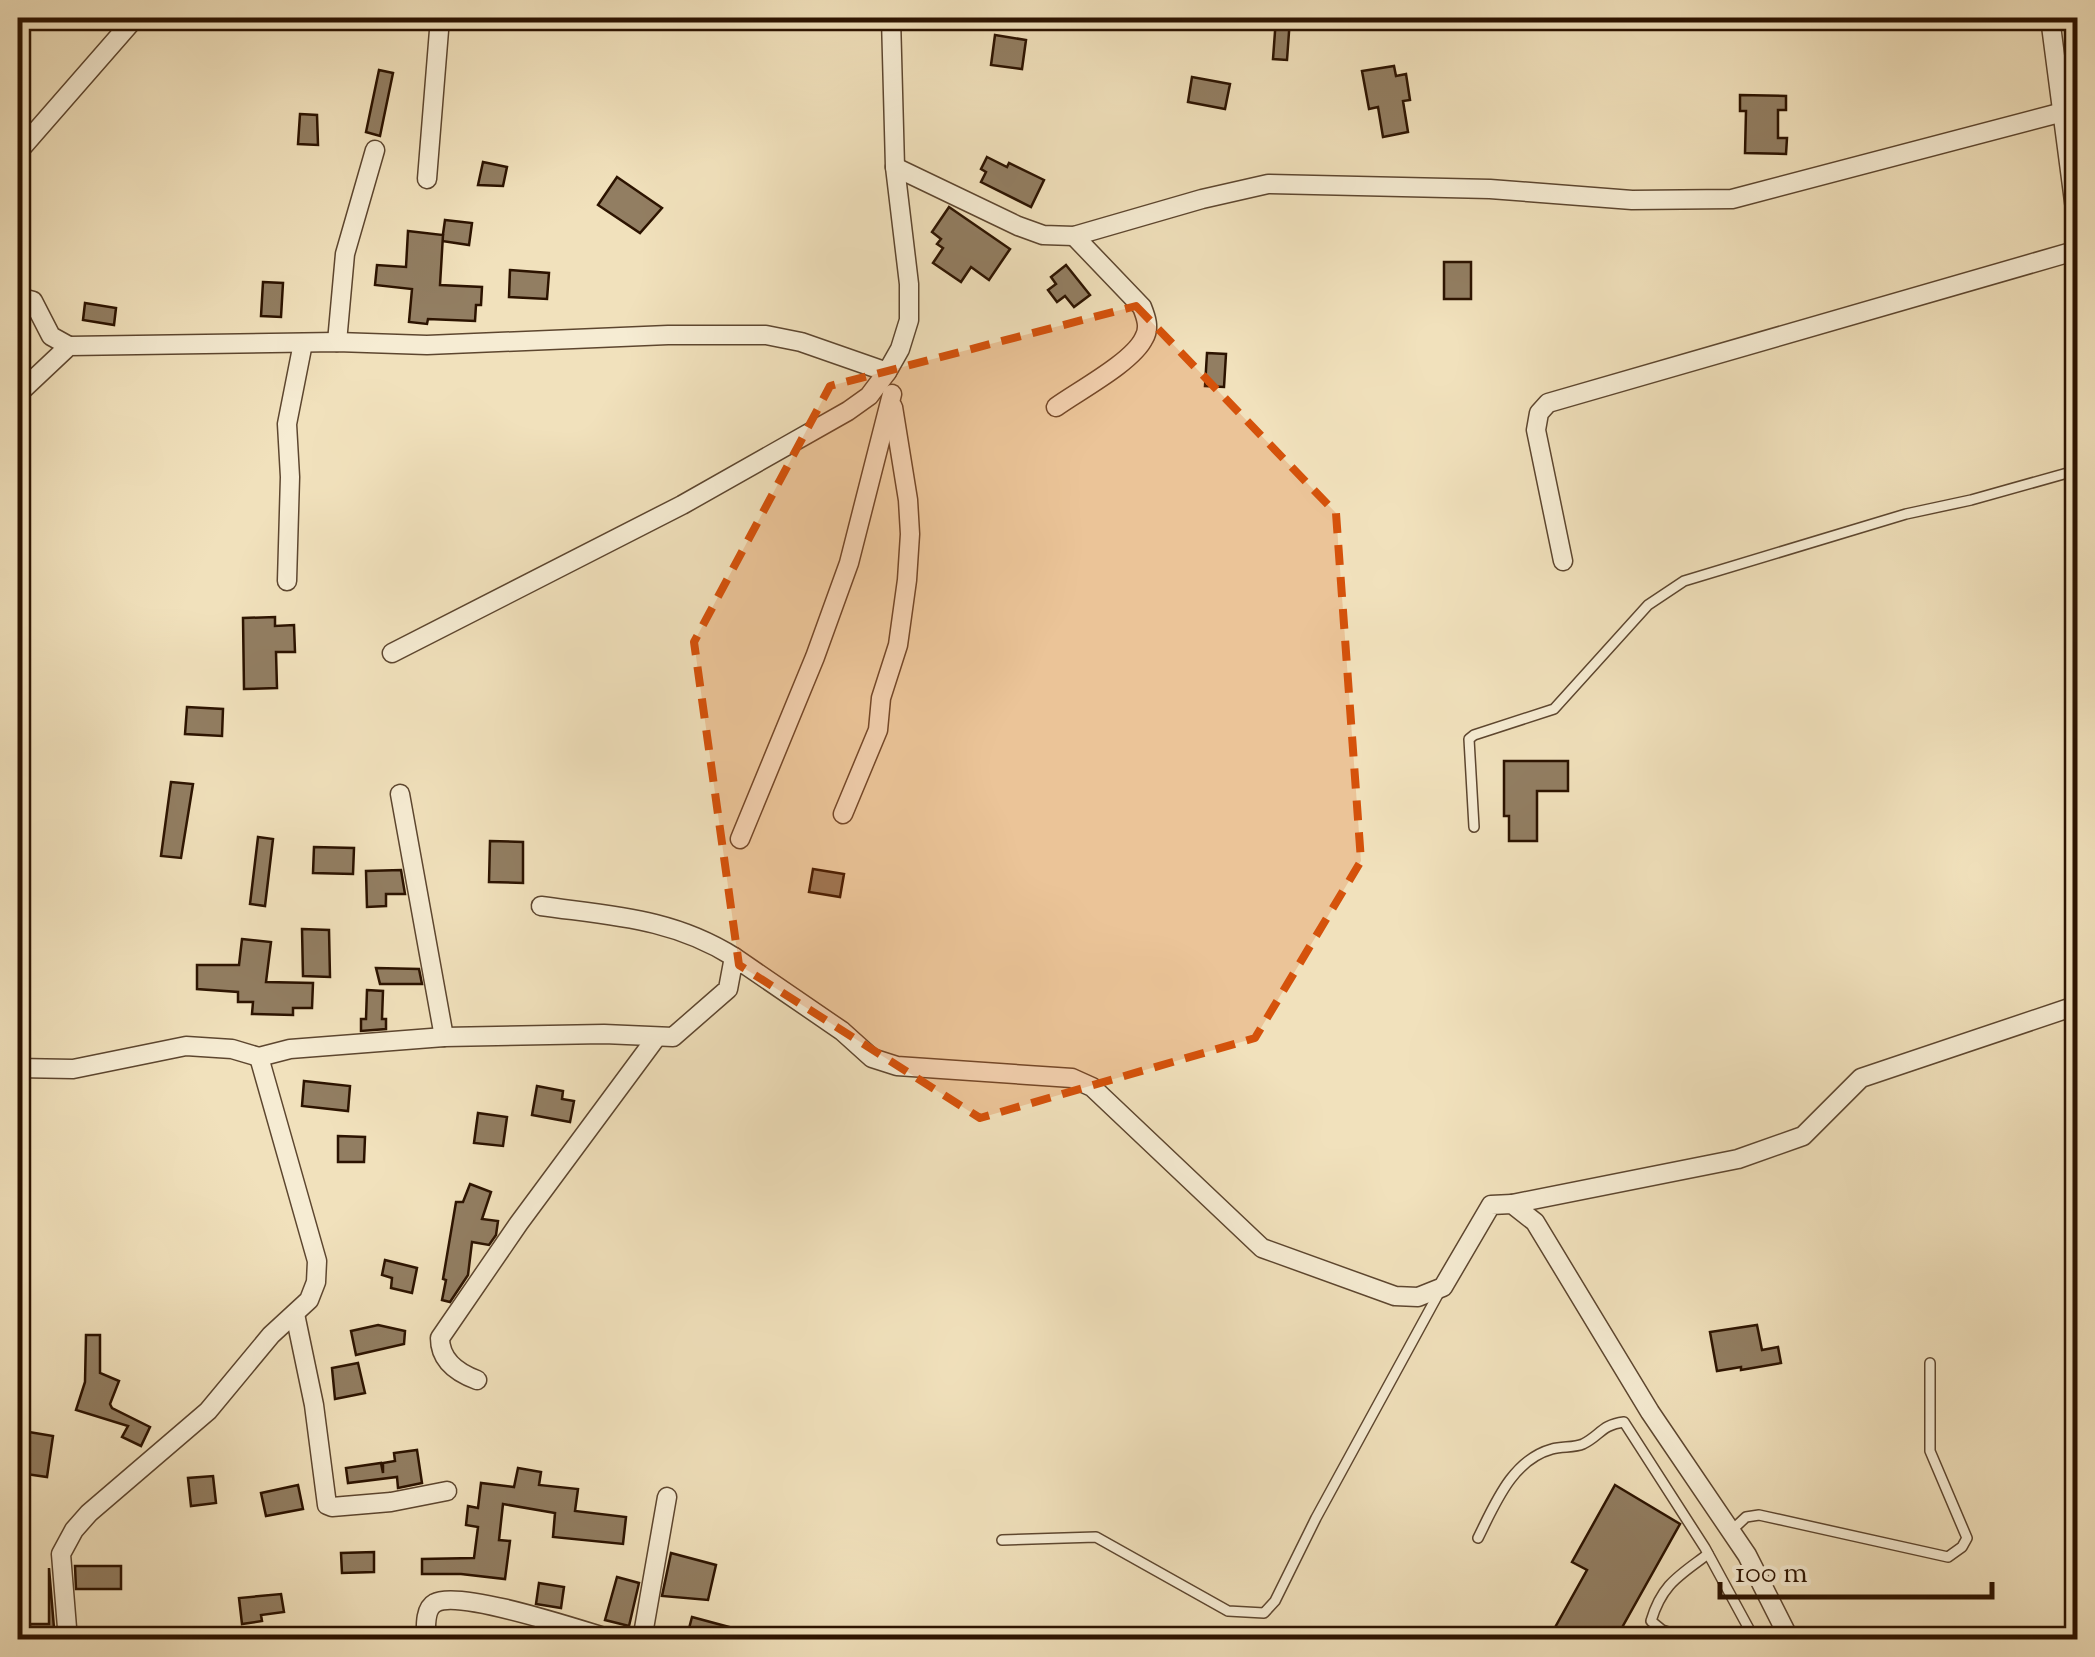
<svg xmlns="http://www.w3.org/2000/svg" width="2095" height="1657" font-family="'Sorts Mill Goudy',serif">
	<rect width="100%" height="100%" fill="#f1e1bc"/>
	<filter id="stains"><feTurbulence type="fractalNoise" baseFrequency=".002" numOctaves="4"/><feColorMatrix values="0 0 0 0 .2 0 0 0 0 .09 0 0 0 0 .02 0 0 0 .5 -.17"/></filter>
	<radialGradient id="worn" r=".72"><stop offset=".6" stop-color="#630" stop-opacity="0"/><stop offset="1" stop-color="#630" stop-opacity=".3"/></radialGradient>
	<g fill="#927e62" stroke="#2c1300" stroke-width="2.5">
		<path d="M1276 18H1290L1287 60 1273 59Z"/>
		<path d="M995 35 1026 40 1022 69 991 65Z"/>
		<path d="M1394 66 1396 76 1406 74 1410 100 1403 101 1408 132 1383 137 1378 107 1369 109 1362 71Z"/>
		<path d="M379 70 393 73 380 136 366 132Z"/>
		<path d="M1192 77 1230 84 1225 109 1188 102Z"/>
		<path d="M1740 95 1786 96V110H1778V138H1787L1786 154 1745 153 1746 111H1740Z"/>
		<path d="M300 114 317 115 318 145 298 144Z"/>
		<path d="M987 157 1007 167 1009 163 1044 180 1031 207 981 182 986 172 981 169Z"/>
		<path d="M483 162 507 167 503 186 478 185Z"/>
		<path d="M617 177 662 208 640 233 598 205Z"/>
		<path d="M949 207 1010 249 989 280 971 267 961 282 933 263 943 248 937 244 941 239 932 232Z"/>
		<path d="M445 220 472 223 469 245 442 241Z"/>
		<path d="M408 231 443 235 440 285 482 287 481 305H476L475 321 428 319 427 324 409 322 412 289 375 285 377 265 406 267Z"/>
		<rect x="1444" y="262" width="27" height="37"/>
		<path d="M1066 265 1090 295 1074 307 1065 296 1057 302 1048 290 1056 284 1051 277Z"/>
		<path d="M510 270 549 273 547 299 509 297Z"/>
		<path d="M263 282 283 283 281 317 261 316Z"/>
		<path d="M85 303 116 308 114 325 83 320Z"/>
		<path d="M1207 353 1226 354 1224 387 1205 386Z"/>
		<path d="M275 617V626L294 625 295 652H276L277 688 244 689 243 618Z"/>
		<path d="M187 707 223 709 222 736 185 734Z"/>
		<path d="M1504 761H1568V791H1537V841H1509V816H1504Z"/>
		<path d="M171 782 193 784 181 858 161 856Z"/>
		<path d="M258 837 273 839 265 906 250 904Z"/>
		<path d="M490 841 523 842V883L489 882Z"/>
		<path d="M314 847 354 848 353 874 313 873Z"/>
		<path d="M813 869 844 874 840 897 809 892Z"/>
		<path d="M401 870 405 894H386V906L367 907 366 871Z"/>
		<path d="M302 929 329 930 330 977 303 976Z"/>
		<path d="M242 939 271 942 266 982 313 983 312 1008H293V1015L252 1014 253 1002H238V992L197 989V965H239Z"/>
		<path d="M376 968 419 969 422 984H380Z"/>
		<path d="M367 990 383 991 382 1019H386V1029L361 1031V1019H366Z"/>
		<path d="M304 1081 350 1086 348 1111 302 1106Z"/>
		<path d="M537 1086 563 1091 562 1099 574 1101 570 1122 532 1115Z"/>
		<path d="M478 1113 507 1117 503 1146 474 1143Z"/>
		<path d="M338 1136 365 1137 364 1162H338Z"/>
		<path d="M470 1184 491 1192 482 1219 498 1221 496 1235 489 1245 472 1242 468 1275 450 1302 442 1300 446 1280 443 1279 456 1202H463Z"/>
		<path d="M385 1260 417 1268 412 1293 391 1288 392 1278 382 1275Z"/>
		<path d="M378 1325 405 1331 404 1344 356 1355 351 1331Z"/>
		<path d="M1757 1325 1762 1350 1778 1347 1781 1363 1741 1370V1367L1717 1371 1710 1332Z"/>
		<path d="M86 1335H100V1373L119 1381 110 1404 112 1408 150 1427 141 1446 122 1437 128 1426 76 1410 85 1382Z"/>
		<path d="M358 1363 365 1393 335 1399 332 1368Z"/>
		<path d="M23 1431 53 1436 47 1477 19 1473Z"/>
		<path d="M417 1450 422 1483 398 1488 397 1477 348 1483 346 1468 381 1463 383 1473V1463L395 1461 394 1453Z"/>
		<path d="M518 1468 541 1472 539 1485 578 1489 575 1511 626 1517 623 1544 553 1537 555 1513 503 1504 499 1540 510 1541 505 1579 461 1574H422V1559L474 1558 478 1527 466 1525 468 1506 478 1508 481 1483 514 1487Z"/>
		<path d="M213 1476 216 1503 191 1506 188 1478Z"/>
		<path d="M298 1485 303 1509 266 1516 261 1493Z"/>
		<path d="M1615 1485 1680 1524 1615 1640H1548L1587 1570 1572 1562Z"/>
		<path d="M374 1552V1572L342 1573 341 1553Z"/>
		<path d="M671 1553 716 1565 708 1600 662 1596Z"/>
		<path d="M75 1566H121V1589H76Z"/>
		<path d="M49 1568 55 1640H30V1624H49Z"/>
		<path d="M617 1577 639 1583 629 1626 605 1620Z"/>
		<path d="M539 1583 564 1587 561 1608 536 1604Z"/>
		<path d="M281 1594 284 1612 261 1615 262 1621 242 1624 239 1598Z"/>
		<path d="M692 1617 729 1627 726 1640H686Z"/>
	</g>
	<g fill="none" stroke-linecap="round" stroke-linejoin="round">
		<g stroke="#5d462f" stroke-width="12">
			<g id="lane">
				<path d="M1474 827 1469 739 1474 735 1554 709 1648 605 1684 581 1906 514 1971 500 2078 470"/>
				<path d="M1731 1531 1746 1517 1759 1515 1948 1557 1962 1547 1967 1538 1930 1451V1363"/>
				<path d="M1478 1538C1495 1504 1512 1460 1552 1449 1562 1446 1574 1448 1583 1444 1601 1435 1601 1425 1624 1422L1705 1548 1755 1640"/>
				<path d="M1002 1540 1096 1537 1228 1611 1264 1613 1275 1601 1316 1518 1441 1289"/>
				<path d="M1692 1640 1662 1630 1651 1621C1662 1584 1679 1576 1708 1554"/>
			</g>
		</g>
		<g stroke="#5d462f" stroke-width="21">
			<g id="street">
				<path d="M2050 18 2078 232"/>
				<path d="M18 152 135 18"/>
				<path d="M895 167 1018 226 1043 235 1074 236 1202 199 1268 184 1490 189 1632 200 1732 199 2063 112"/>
				<path d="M427 179 440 18"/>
				<path d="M18 297 33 301 51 336 69 346"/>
				<path d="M337 342 345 254 375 150"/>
				<path d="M18 394 69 346 337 342 427 345 668 335H766L801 342 887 372 900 349 909 320V284L895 167 891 18"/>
				<path d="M1056 407C1078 391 1133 362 1144 338 1150 328 1146 317 1142 307L1074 236"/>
				<path d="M1563 561 1536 430 1539 413 1548 403 2078 250"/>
				<path d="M287 581 290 477 287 424 303 343"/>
				<path d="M392 653 682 505 848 411 869 396 887 372"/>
				<path d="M400 794 444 1037"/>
				<path d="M843 814 878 730 881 698 898 645 907 580 910 534 908 500 893 407"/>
				<path d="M740 839 815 657 849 563 892 394"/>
				<path d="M541 906C612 916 672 918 734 957"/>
				<path d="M18 1068 73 1069 186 1046 232 1049 259 1057 290 1049 444 1037 604 1034 673 1037 728 989 734 957 842 1031 872 1058 897 1066 1072 1078 1092 1087 1262 1248 1395 1296 1418 1297 1443 1287 1491 1205 1512 1204 1535 1222 1650 1412 1747 1555 1790 1640"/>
				<path d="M1512 1204 1738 1159 1803 1136 1861 1078 2078 1005"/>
				<path d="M295 1314 314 1405 327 1505 332 1507 391 1502 447 1491"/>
				<path d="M477 1380C458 1373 440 1361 440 1338L519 1223 656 1038"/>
				<path d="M68 1640 61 1554 74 1530 89 1513 208 1411 271 1335 309 1300 316 1282 317 1261 259 1057"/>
				<path d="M426 1640C426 1628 424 1609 435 1603 459 1589 583 1631 614 1640"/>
				<path d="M642 1640 667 1497"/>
			</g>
		</g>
		<use href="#lane" stroke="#f6ecd3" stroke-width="9"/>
		<use href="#street" stroke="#f6ecd3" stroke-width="18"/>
	</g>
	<path fill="#d5520b" fill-opacity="0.2" stroke="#d5520b" stroke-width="8" stroke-dasharray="20 12" stroke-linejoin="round" d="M1136 306 1336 513 1361 861 1255 1038 980 1118 739 965 694 642 830 386Z"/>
	<rect width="2095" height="1657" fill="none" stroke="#f1e1bc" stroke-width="60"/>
	<rect x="20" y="20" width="2055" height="1617" fill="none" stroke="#2c1300" stroke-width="5"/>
	<rect x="30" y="30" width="2035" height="1597" fill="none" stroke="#2c1300" stroke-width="2.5"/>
	<path d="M1720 1582v15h272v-15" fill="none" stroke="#2c1300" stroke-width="5"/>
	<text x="1735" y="1582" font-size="30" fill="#2c1300" stroke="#f6ecd3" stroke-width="8" paint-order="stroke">100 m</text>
	<rect width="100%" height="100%" filter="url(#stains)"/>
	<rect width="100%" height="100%" fill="url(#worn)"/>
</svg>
